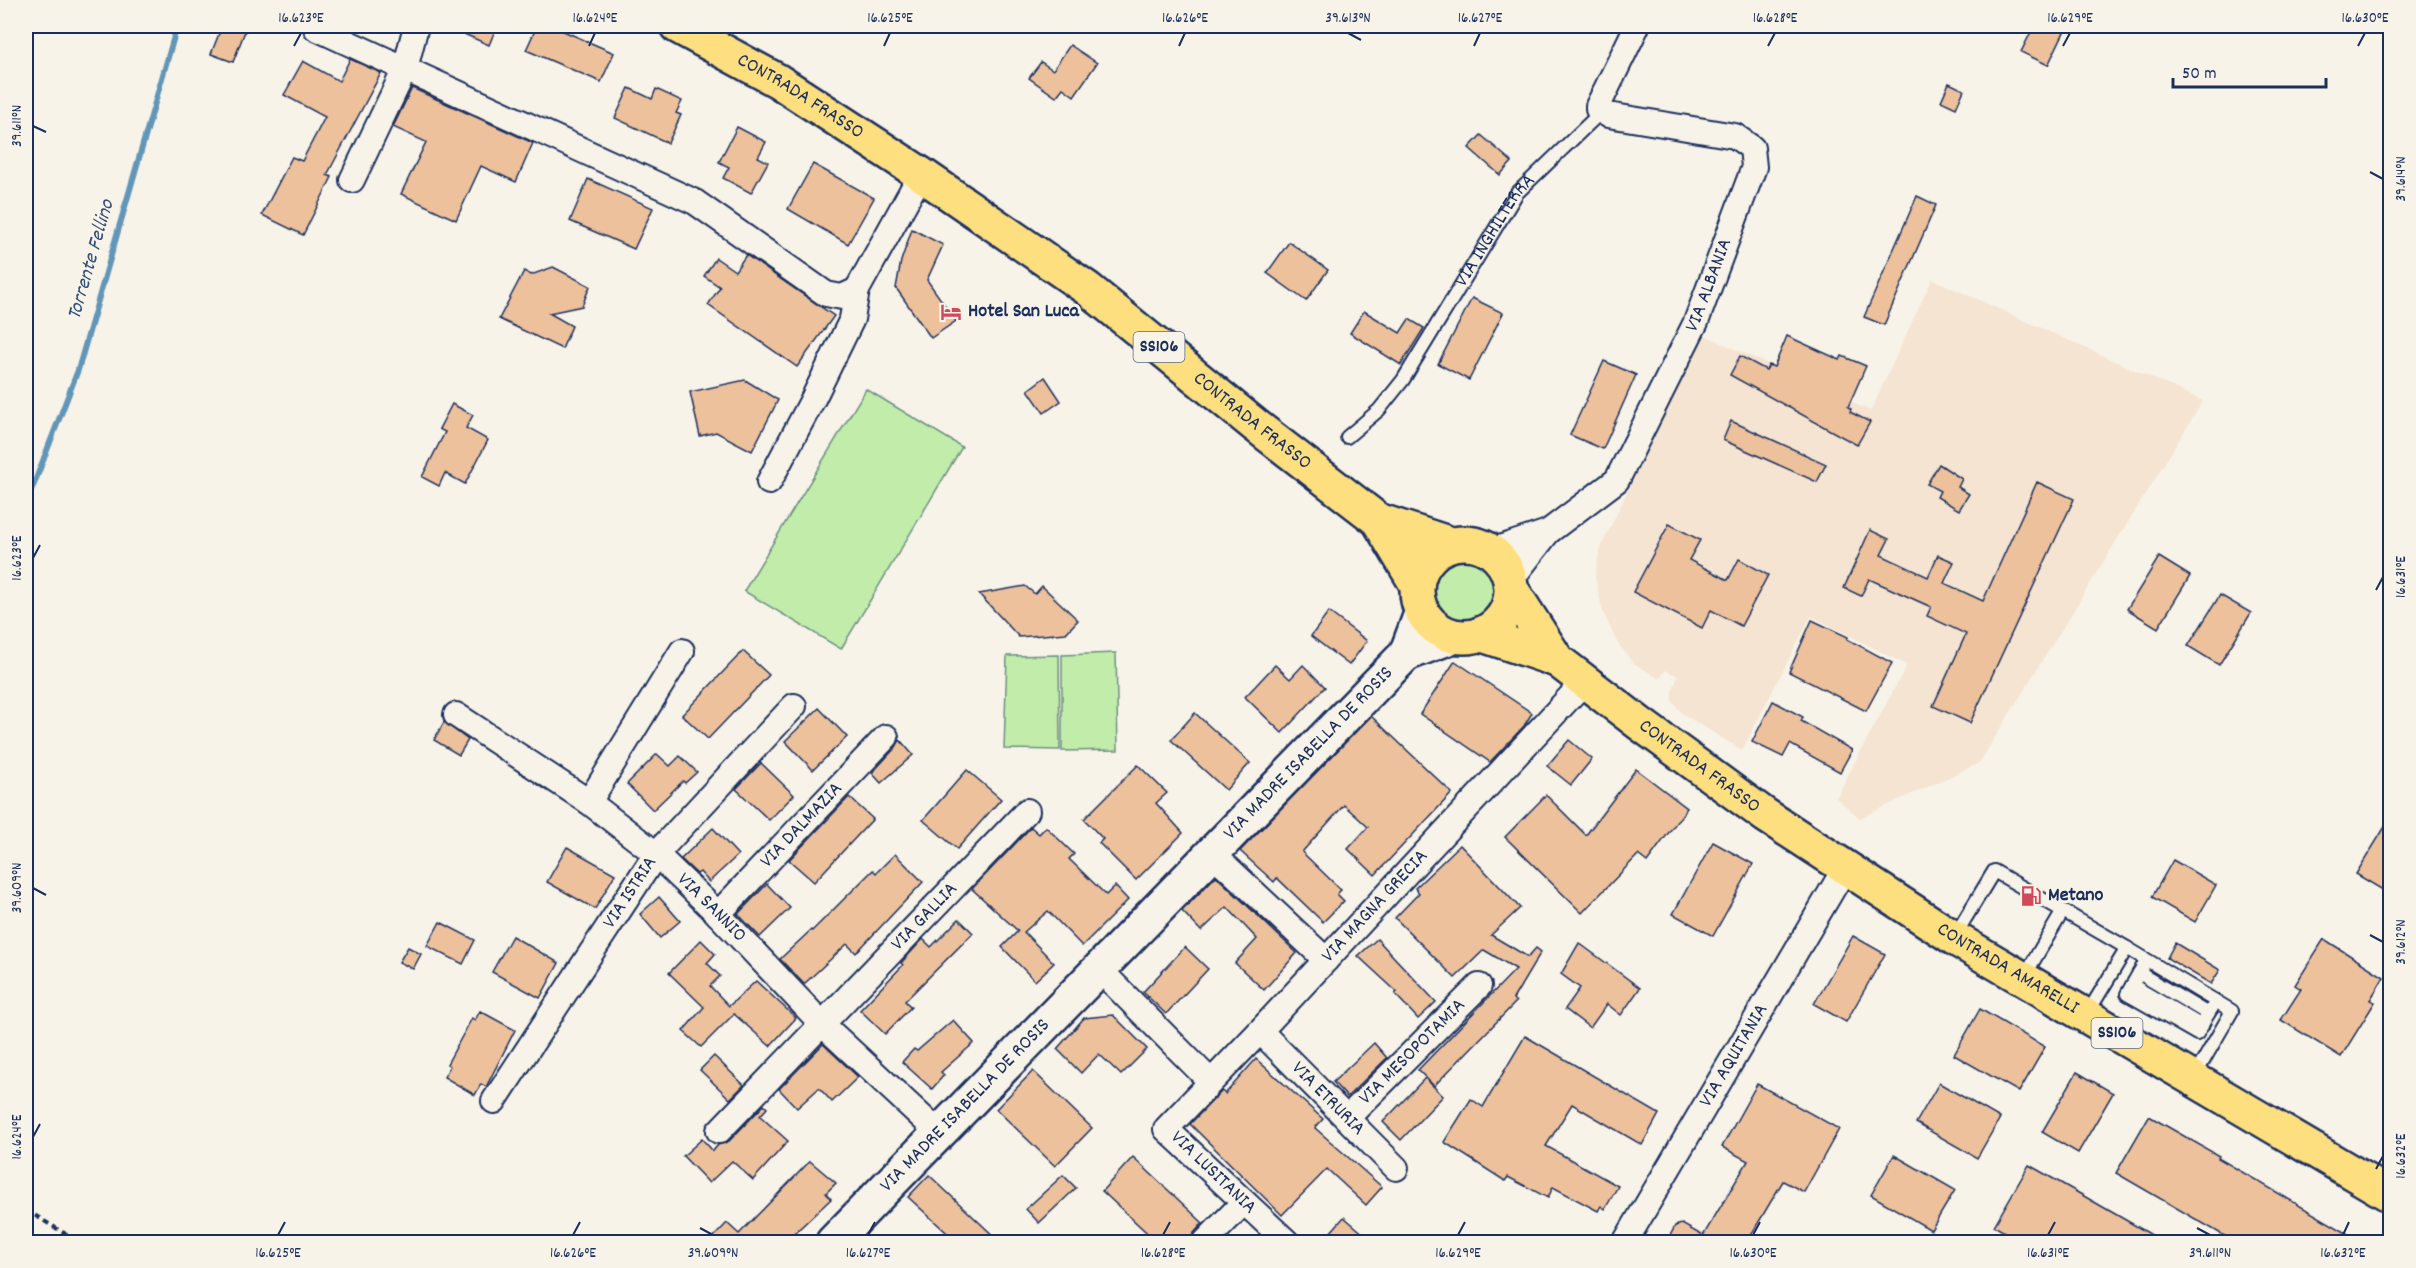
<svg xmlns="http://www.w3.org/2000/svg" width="2416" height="1268" font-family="Dekko,sans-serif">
	<rect width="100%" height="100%" fill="#f7f3e8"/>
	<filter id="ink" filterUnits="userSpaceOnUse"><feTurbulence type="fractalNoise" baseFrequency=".0167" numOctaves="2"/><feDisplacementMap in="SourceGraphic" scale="12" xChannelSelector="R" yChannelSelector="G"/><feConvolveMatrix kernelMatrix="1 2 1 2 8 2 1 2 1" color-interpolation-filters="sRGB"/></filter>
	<g filter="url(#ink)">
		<path fill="#f4e4d1" d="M1932 279 2203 401 1979 763 1860 818 1836 798 1907 665 1811 616 1742 750 1683 714 1676 706 1672 700V692L1678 676 1665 670 1660 679 1632 662 1617 642 1603 612 1595 577 1599 554 1606 536 1704 335 1871 411Z"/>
		<g fill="#c2eca9" stroke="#6e8e84" stroke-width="1.5">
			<path d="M866 389 962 447 841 649 744 591Z"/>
			<circle cx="1465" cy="589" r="33"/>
			<path d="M1116 653 1118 750 1062 751V655Z"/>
			<path d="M1059 655 1060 750 1004 749 1007 656Z"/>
		</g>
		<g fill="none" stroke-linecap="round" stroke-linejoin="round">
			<path stroke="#6296b8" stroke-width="6" d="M26 499 34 484 78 370 177 26"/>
		</g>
		<g fill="#ecc19c" stroke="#1b2f5e" stroke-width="1.5">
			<path d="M222 26H247L233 62 211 54Z"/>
			<path d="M446 26H497L489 45Z"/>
			<path d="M537 26H552L614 53 601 82 526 50Z"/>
			<path d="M2034 26H2051L2064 32 2048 65 2021 52Z"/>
			<path d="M1070 45 1097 63 1074 96 1063 88 1056 97 1029 78 1041 62 1053 70Z"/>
			<path d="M350 59 381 73 327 175 332 177 303 235 262 215 292 157 302 161 325 117 284 95 303 61 339 81Z"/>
			<path d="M1949 83 1964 90 1956 108 1941 101Z"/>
			<path d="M412 88 533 143 516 182 481 166 456 220 401 194 426 142 393 127Z"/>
			<path d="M629 88 652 99 656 89 682 101 676 113 681 115 668 143 615 118Z"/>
			<path d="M737 127 766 142 758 157 768 162 751 193 723 178 729 167 719 162Z"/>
			<path d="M1481 135 1512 162 1500 175 1469 148Z"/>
			<path d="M813 164 874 198 848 244 788 209Z"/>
			<path d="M588 179 653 208 634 249 570 221Z"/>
			<path d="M1917 196 1936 205 1884 325 1864 317Z"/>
			<path d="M912 229 943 245 927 280 956 321 931 338 896 288 901 261Z"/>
			<path d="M1289 242 1328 270 1306 301 1267 273Z"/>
			<path d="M746 255 834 316 797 367 708 305 720 287 704 276 716 258 735 271Z"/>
			<path d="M553 267 590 286 582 306 549 313 572 326 562 349 499 319 524 271 531 275Z"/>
			<path d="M1472 298 1503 313 1469 380 1438 364Z"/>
			<path d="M1364 311 1400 333 1409 319 1424 328 1401 365 1350 333Z"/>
			<path d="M1787 336 1840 360 1842 356 1866 366 1848 407 1851 409 1850 412 1870 422 1857 445 1730 375 1740 356 1766 370 1769 365 1774 367Z"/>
			<path d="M1604 361 1636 375 1603 449 1570 435Z"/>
			<path d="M1045 377 1061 401 1044 413 1028 390Z"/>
			<path d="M745 380 778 400 752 451 716 432 700 436 690 392Z"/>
			<path d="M452 404 473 415 466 428 488 440 465 484 445 473 439 486 422 477 445 432 439 429Z"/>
			<path d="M1731 421 1826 464 1817 482 1723 440Z"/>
			<path d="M1939 464 1962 479 1958 487 1969 494 1959 510 1937 497 1940 491 1927 484Z"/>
			<path d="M2037 482 2074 499 1970 723 1933 706 1966 634 1927 616 1931 607 1869 579 1861 596 1844 588 1870 530 1889 539 1881 555 1928 577 1938 555 1954 562 1944 583 1983 601Z"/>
			<path d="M1669 524 1700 540 1689 560 1728 580 1739 559 1768 575 1741 626 1711 610 1702 628 1633 592Z"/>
			<path d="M2159 557 2190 576 2158 628 2127 609Z"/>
			<path d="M1025 586 1035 594 1042 586 1078 620 1066 633 1019 637 979 594Z"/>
			<path d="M2220 595 2251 613 2219 665 2188 646Z"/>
			<path d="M1329 612 1367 641 1349 665 1311 636Z"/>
			<path d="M1812 620 1848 637 1847 639 1892 663 1866 711 1789 672Z"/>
			<path d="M743 651 769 675 708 739 682 715Z"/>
			<path d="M1455 661 1532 713 1524 726 1490 762 1420 714Z"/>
			<path d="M1275 665 1290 679 1303 665 1325 687 1282 733 1245 697Z"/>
			<path d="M1773 701 1803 717 1801 721 1852 750 1840 772 1790 744 1783 757 1752 742Z"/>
			<path d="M819 708 847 737 813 770 785 741Z"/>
			<path d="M1195 713 1250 763 1226 790 1171 740Z"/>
			<path d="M1371 716 1452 793 1375 875 1348 849 1368 827 1344 805 1302 852 1341 890 1337 894 1344 901 1323 922 1277 878 1274 882 1240 851Z"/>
			<path d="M444 722 468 740 459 755 434 740Z"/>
			<path d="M900 740 913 755 881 783 872 773 896 747Z"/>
			<path d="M1569 740 1592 759 1571 785 1547 766Z"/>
			<path d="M657 754 670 766 680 756 697 772 685 783 683 781 653 810 627 784Z"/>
			<path d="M761 763 794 795 769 820 736 789Z"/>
			<path d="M1138 765 1167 793 1156 803 1183 833 1136 880 1099 843 1103 839 1084 819Z"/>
			<path d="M1636 769 1687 808 1647 862 1638 855 1582 913 1505 837 1546 795 1586 835Z"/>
			<path d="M967 770 1001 799 957 849 923 820Z"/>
			<path d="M849 797 873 819 814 882 789 860Z"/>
			<path d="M2391 817V895L2356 874Z"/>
			<path d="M1031 827 1039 834 1046 827 1074 854 1069 859 1106 895 1115 886 1128 900 1082 946 1048 911 1024 932 1054 963 1035 981 1002 947 1018 931 972 889Z"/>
			<path d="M713 828 738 855 709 882 700 872 697 874 681 859Z"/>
			<path d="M1713 842 1753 864 1713 936 1673 914Z"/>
			<path d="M1460 845 1520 908 1491 935 1528 957 1536 948 1541 952 1513 999 1516 1002 1434 1086 1418 1070 1516 969 1484 950 1455 978 1395 918 1419 893 1415 888Z"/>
			<path d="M567 847 615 874 595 909 547 882Z"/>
			<path d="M895 854 923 882 856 953 847 944 804 984 780 959 811 930 812 931 873 870 876 873Z"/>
			<path d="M2173 860 2216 885 2195 922 2152 897Z"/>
			<path d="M1216 876 1297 953 1264 990 1235 963 1257 939 1227 907 1201 931 1182 911Z"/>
			<path d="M767 884 790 908 760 937 738 914Z"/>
			<path d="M659 897 680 921 660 938 640 914Z"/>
			<path d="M959 919 973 933 905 1001 911 1007 885 1034 860 1010 903 965 901 963 923 939 931 947Z"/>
			<path d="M440 922 475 940 463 964 427 946Z"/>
			<path d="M512 936 559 963 540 998 492 972Z"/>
			<path d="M1853 936 1885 954 1846 1022 1814 1004Z"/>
			<path d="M1377 939 1436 1002 1418 1019 1395 994 1397 992 1358 956Z"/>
			<path d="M2324 939 2384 977 2370 1000 2375 1002 2341 1057 2281 1020 2301 989 2295 985Z"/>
			<path d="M701 940 715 954 707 963 720 976 710 986 729 1006 756 981 796 1018 770 1046 734 1014 701 1047 683 1031 704 1007 669 973Z"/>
			<path d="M1579 943 1640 988 1621 1015 1607 1004 1590 1028 1565 1009 1580 988 1561 974Z"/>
			<path d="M2175 943 2220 970 2211 984 2167 958Z"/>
			<path d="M408 947 421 954 413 969 399 962Z"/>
			<path d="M1185 947 1208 969 1166 1014 1143 992Z"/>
			<path d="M1980 1009 2045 1047 2019 1092 1954 1055Z"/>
			<path d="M480 1011 515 1030 486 1087 481 1084 475 1095 444 1077 450 1066 447 1064 472 1018 475 1020Z"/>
			<path d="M1113 1015 1147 1049 1121 1075 1099 1054 1081 1073 1057 1049 1084 1018Z"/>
			<path d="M953 1020 974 1043 941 1072 944 1075 932 1089 902 1062 914 1049 917 1051Z"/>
			<path d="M1525 1036 1659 1114 1642 1145 1572 1104 1546 1146 1618 1186 1605 1209 1601 1206 1598 1211 1553 1187 1548 1198 1508 1177 1505 1181 1444 1142 1471 1099 1483 1107Z"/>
			<path d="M1374 1043 1387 1058 1347 1097 1333 1082Z"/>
			<path d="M823 1044 858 1077 832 1102 819 1088 797 1108 779 1089Z"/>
			<path d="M714 1056 744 1085 730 1099 700 1070Z"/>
			<path d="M1256 1059 1323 1119 1315 1128 1382 1187 1366 1205 1327 1169 1282 1215 1190 1124 1222 1091 1225 1094Z"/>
			<path d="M1033 1071 1092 1128 1055 1166 996 1109Z"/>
			<path d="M2077 1072 2113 1093 2078 1153 2042 1132Z"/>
			<path d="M1425 1078 1443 1096 1401 1140 1383 1122Z"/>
			<path d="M1939 1083 2000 1118 1977 1158 1916 1123Z"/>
			<path d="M1757 1084 1839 1129 1804 1192 1783 1181 1747 1242H1667L1675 1226 1682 1224 1703 1236 1748 1161 1722 1147Z"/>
			<path d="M764 1105 767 1108 760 1116 788 1141 753 1180 732 1161 709 1183 683 1156 702 1139 713 1151 718 1145 729 1141Z"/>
			<path d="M2149 1116 2219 1156 2218 1158 2362 1242H2235L2116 1173Z"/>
			<path d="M1894 1155 1955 1190 1931 1230 1871 1195Z"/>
			<path d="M1133 1157 1203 1223 1194 1233 1189 1242H1157L1102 1191Z"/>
			<path d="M810 1161 836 1183 826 1193 831 1199 785 1242H709L727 1223 739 1234Z"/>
			<path d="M2029 1165 2082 1195 2164 1242H2022L1994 1226Z"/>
			<path d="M929 1175 1000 1242H957L908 1197Z"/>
			<path d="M1063 1175 1076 1188 1039 1223 1026 1209Z"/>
			<path d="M1344 1217 1373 1242H1322Z"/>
		</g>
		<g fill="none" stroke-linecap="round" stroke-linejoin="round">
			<g stroke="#1b2f5e" stroke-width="16">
				<g id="lane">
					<path id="s1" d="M1347 437 1379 410 1403 380 1517 193 1601 112"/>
					<path d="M1954 937 1994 871 2127 948"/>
					<path d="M2143 966 2139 973 2208 1014 2212 1008"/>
					<path d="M2139 973 2127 994 2197 1034 2208 1014"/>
					<path d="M2024 977 2063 911"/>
					<path d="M2132 985 2202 1026"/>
					<path d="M2087 1014 2127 948 2232 1011 2194 1077"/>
				</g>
			</g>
			<g stroke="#1b2f5e" stroke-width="28">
				<g id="street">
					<path d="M316 28 695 202 826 294 842 297 857 290"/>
					<path d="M352 180 405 69 416 26"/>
					<path d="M769 482 813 399 852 319 857 290 921 174"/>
					<path d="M1491 551 1548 532"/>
					<path id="s2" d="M1510 581 1548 532 1617 480 1696 322 1754 167 1752 148 1735 136 1608 115 1598 109V106L1637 26"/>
					<path id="s3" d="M456 715 589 802 656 854 718 914 822 1024 939 1133"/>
					<path d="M589 802 682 651"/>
					<path d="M1213 854 1326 960"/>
					<path id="s4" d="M718 914 886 737"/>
					<path d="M1099 969 1210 1081"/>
					<path id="s5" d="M1260 1031 1396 1168"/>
					<path id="s6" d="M494 1101 656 854 794 706"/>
					<path id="s7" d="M1347 1118 1479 986"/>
					<path id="s8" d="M719 1131 1027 811"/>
					<path d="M1205 1242 1243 1203"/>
					<path id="s9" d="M1287 1242 1166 1129 1260 1031 1584 682"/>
					<path id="s10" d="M1625 1242 1845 868"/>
				</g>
			</g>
			<g stroke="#1b2f5e" stroke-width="38">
				<g id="secondary">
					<path d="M1406 654 1453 636"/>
					<path id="s11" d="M833 1242 1406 654 1422 611"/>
				</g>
			</g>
			<g stroke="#1b2f5e" stroke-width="38">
				<g id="primary">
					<path id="s12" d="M677 26 778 81 921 174 1088 289 1255 425 1378 520 1451 544"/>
					<path d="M1378 520 1417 585"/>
					<circle cx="1464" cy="590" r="47"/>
					<path id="s13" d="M1512 590 1557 660 1639 723 1765 815 1954 938 2390 1195"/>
					<path d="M1480 634 1557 660"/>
				</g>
			</g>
			<path stroke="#1b2f5e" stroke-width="4" stroke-dasharray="6 4.5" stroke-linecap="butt" d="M26 1210 79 1242"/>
			<use href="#lane" stroke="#f7f3e8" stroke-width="12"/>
			<use href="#street" stroke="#f7f3e8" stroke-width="24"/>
			<use href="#secondary" stroke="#f7f3e8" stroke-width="33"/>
			<use href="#primary" stroke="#fedf80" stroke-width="33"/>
		</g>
	</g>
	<path fill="none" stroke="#1b2f5e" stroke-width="2" d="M1348 33 1361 40M294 46 301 33M589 46 595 33M884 46 890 33M1179 46 1185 33M1474 46 1480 33M1768 46 1775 33M2063 46 2070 33M2358 46 2365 33M33 126 46 132M2370 172 2383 179M33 558 40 545M2376 590 2383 577M33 888 46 895M2370 935 2383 942M33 1137 40 1124M2376 1169 2383 1156M700 1228 713 1235M2197 1228 2210 1235M278 1235 285 1222M573 1235 580 1222M868 1235 875 1222M1163 1235 1170 1222M1458 1235 1465 1222M1753 1235 1760 1222M2048 1235 2055 1222M2343 1235 2349 1222"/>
	<defs>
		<g id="hotel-bare" transform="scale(1.62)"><path d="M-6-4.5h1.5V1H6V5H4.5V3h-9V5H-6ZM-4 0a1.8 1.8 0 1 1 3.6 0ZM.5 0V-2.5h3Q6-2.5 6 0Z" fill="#d1495b" stroke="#f7f3e8" stroke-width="2.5" paint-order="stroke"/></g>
		<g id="fuel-bare" transform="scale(1.62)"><path d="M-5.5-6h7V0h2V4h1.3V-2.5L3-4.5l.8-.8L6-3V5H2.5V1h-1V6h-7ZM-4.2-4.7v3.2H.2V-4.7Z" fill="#d1495b" stroke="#f7f3e8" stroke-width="2.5" paint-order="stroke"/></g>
	</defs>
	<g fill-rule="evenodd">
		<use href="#hotel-bare" x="951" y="312"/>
		<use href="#fuel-bare" x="2031" y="896"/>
	</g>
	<g text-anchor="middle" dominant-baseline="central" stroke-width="6" stroke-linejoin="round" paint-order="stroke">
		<g fill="#f7f3e8" stroke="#5d6a87" stroke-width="1.5">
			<rect x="1133.5" y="332" width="51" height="30" rx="4.5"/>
			<rect x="2091.5" y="1018" width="51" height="30" rx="4.5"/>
		</g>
		<g font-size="18" font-weight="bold" fill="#1b2f5e">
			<text x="1159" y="347">SS106</text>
			<text x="2117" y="1033">SS106</text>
		</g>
		<g font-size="20" fill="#1b2f5e" stroke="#f7f3e8">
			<text stroke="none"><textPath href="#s12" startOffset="142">CONTRADA FRASSO</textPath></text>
			<text stroke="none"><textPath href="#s1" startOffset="256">VIA INGHILTERRA</textPath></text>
			<text stroke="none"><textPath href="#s2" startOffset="364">VIA ALBANIA</textPath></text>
			<text stroke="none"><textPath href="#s12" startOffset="699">CONTRADA FRASSO</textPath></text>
			<text stroke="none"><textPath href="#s11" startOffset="682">VIA MADRE ISABELLA DE ROSIS</textPath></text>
			<text stroke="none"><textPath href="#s13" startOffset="261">CONTRADA FRASSO</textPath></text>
			<text stroke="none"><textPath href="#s4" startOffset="122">VIA DALMAZIA</textPath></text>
			<text stroke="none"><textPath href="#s6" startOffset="249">VIA ISTRIA</textPath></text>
			<text stroke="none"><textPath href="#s9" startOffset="471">VIA MAGNA GRECIA</textPath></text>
			<text stroke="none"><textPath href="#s3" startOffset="321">VIA SANNIO</textPath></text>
			<text stroke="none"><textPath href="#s8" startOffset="297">VIA GALLIA</textPath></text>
			<text stroke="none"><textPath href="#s13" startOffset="630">CONTRADA AMARELLI</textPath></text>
			<text stroke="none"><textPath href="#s7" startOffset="93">VIA MESOPOTAMIA</textPath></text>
			<text stroke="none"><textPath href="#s10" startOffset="216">VIA AQUITANIA</textPath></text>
			<text stroke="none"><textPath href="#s5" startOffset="96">VIA ETRURIA</textPath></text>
			<text stroke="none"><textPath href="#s11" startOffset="190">VIA MADRE ISABELLA DE ROSIS</textPath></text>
			<text transform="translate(1213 1173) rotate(44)">VIA LUSITANIA</text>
		</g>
		<g font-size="20" font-weight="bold" fill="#1b2f5e" stroke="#f7f3e8" text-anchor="start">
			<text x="968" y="312">Hotel San Luca</text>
			<text x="2048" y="896">Metano</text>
		</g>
		<g font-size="21" font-style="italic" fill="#33517c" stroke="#f7f3e8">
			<text transform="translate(92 260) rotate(-74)">Torrente Fellino</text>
		</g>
	</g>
	<rect width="2416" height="1268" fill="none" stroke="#f7f3e8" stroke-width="66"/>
	<path d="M2173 78v9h153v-9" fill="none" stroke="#1b2f5e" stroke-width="3"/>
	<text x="2182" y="78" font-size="18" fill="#1b2f5e" stroke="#f7f3e8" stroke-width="4.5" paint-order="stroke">50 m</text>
	<rect x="33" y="33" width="2350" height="1202" fill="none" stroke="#1b2f5e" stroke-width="2"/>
	<g font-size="15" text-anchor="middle" fill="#1b2f5e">
		<text x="301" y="22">16.623°E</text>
		<text x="595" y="22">16.624°E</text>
		<text x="890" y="22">16.625°E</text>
		<text x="1185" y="22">16.626°E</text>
		<text x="1348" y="22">39.613°N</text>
		<text x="1480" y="22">16.627°E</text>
		<text x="1775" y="22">16.628°E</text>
		<text x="2070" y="22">16.629°E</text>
		<text x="2365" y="22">16.630°E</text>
		<text transform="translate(16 126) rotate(-90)" y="5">39.611°N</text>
		<text transform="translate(2400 179) rotate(-90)" y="5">39.614°N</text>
		<text transform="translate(16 558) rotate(-90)" y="5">16.623°E</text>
		<text transform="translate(2400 577) rotate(-90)" y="5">16.631°E</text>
		<text transform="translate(16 888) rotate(-90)" y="5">39.609°N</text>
		<text transform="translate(2400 942) rotate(-90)" y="5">39.612°N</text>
		<text transform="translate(16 1137) rotate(-90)" y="5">16.624°E</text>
		<text transform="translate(2400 1156) rotate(-90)" y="5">16.632°E</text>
		<text x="278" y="1257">16.625°E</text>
		<text x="573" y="1257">16.626°E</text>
		<text x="713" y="1257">39.609°N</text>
		<text x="868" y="1257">16.627°E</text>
		<text x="1163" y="1257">16.628°E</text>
		<text x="1458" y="1257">16.629°E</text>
		<text x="1753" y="1257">16.630°E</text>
		<text x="2048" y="1257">16.631°E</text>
		<text x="2210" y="1257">39.611°N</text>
		<text x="2343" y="1257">16.632°E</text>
	</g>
</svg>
